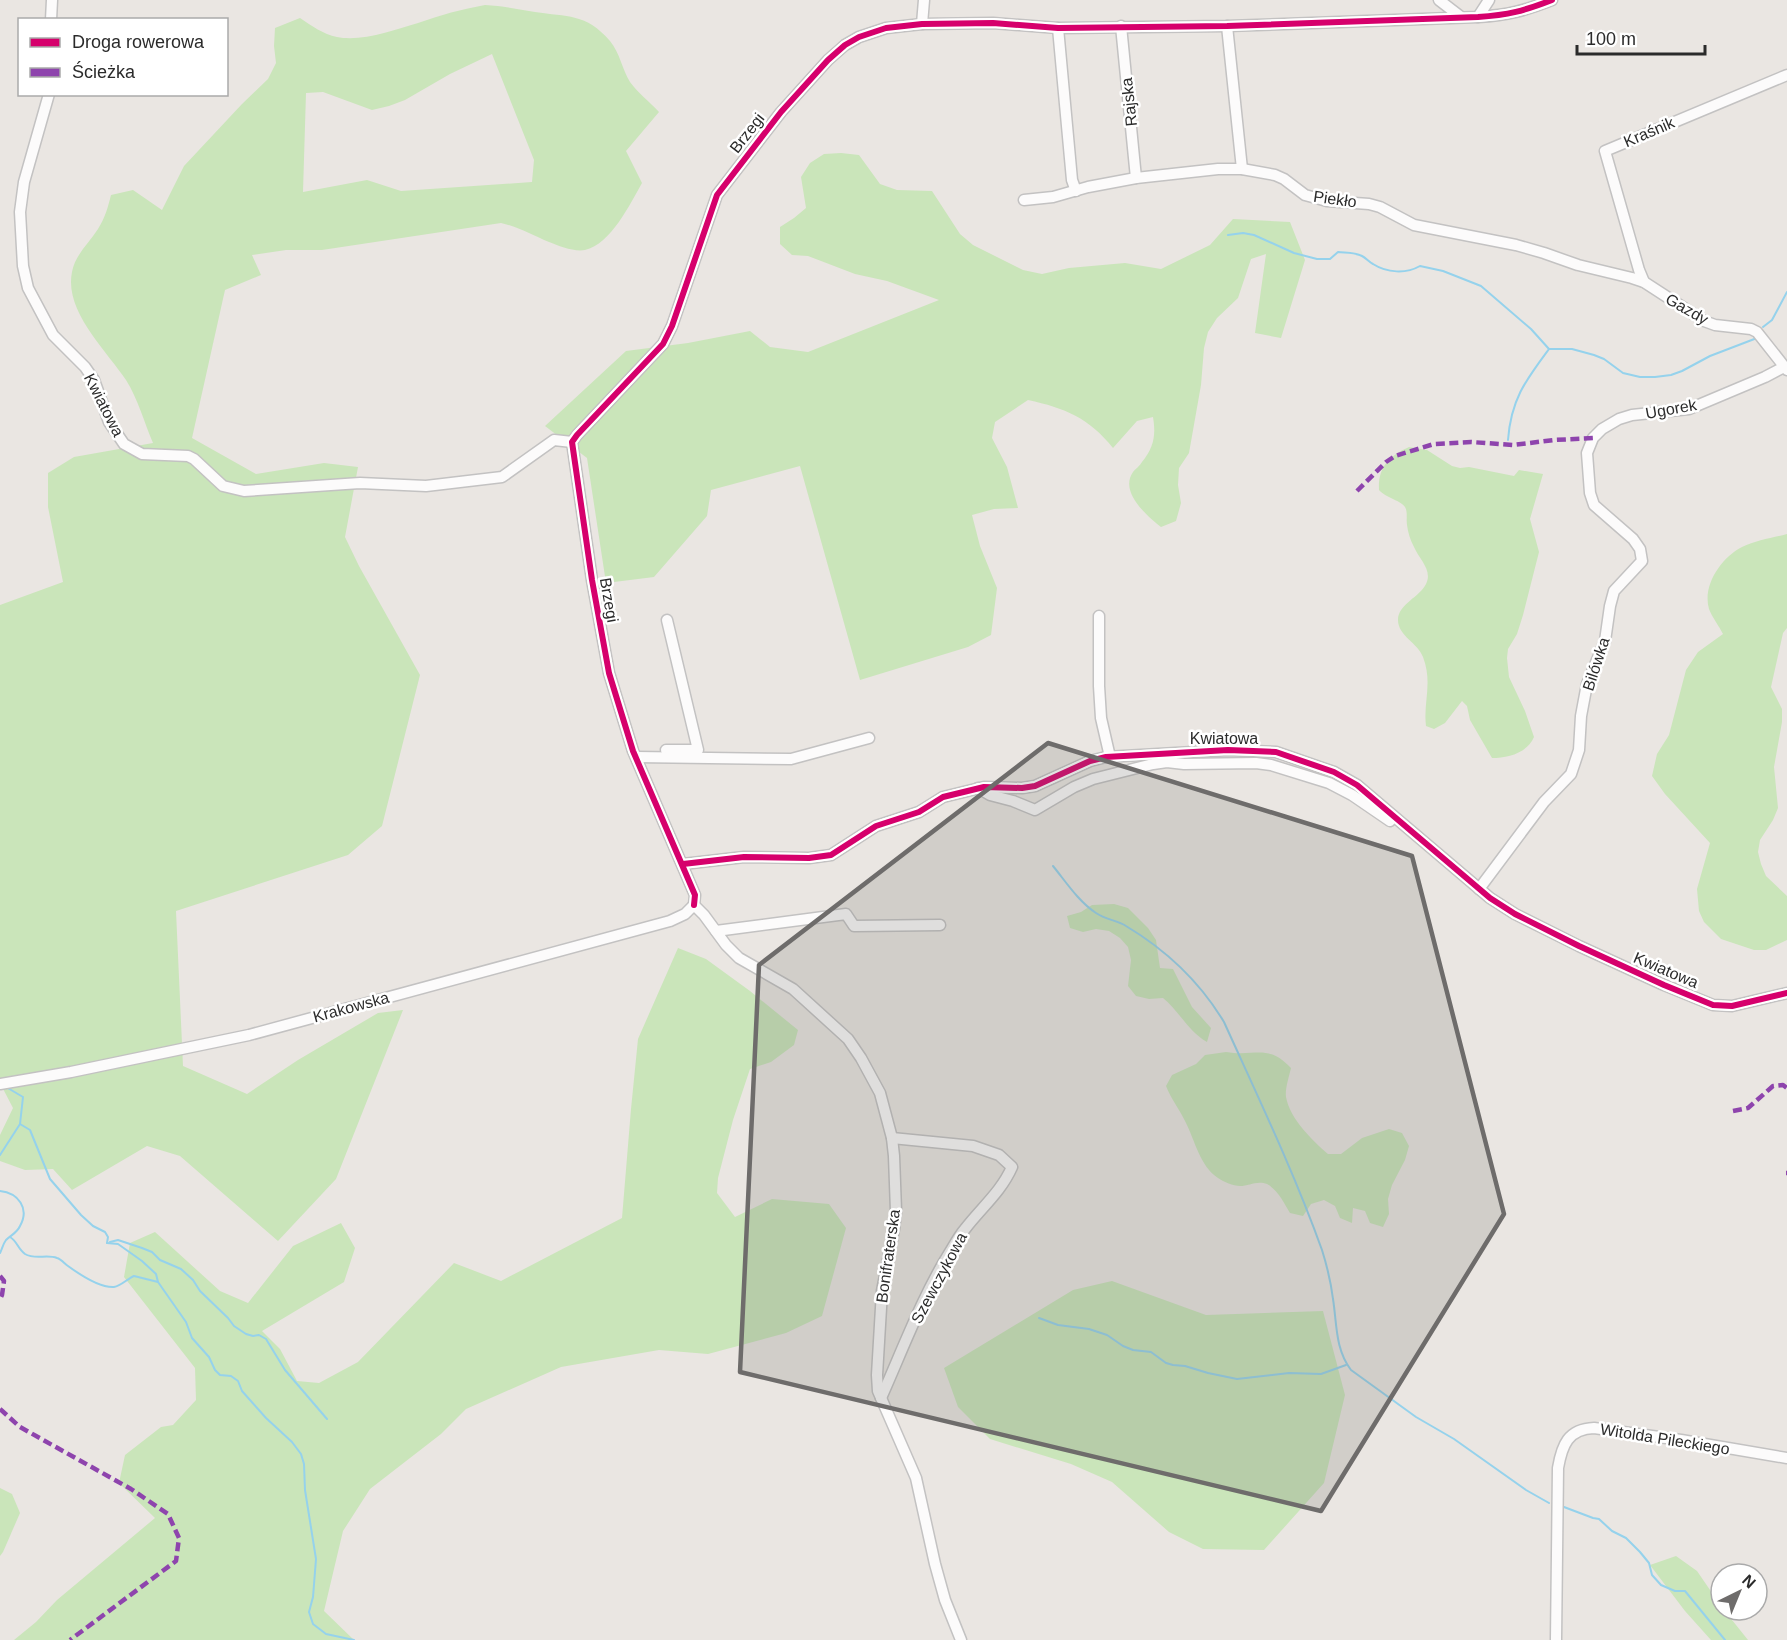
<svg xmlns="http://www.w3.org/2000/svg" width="1787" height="1640" font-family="Arial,sans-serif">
	<rect width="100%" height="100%" fill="#eae6e2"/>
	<g fill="#cae5ba" fill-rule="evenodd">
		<path d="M485 5C502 6 518 9 535 12 567 17 586 13 610 41 620 53 622 69 630 82 638 93 650 102 659 112L626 151 642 183C630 204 611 244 585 250 574 252 559 246 549 242 532 235 519 227 501 223L322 250H286L252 255 261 275 225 290 192 438 256 474 324 463 358 467 345 537 359 566 420 675 382 826 348 855 176 911 183 1066 247 1094 298 1060 378 1013 403 1010 336 1179 278 1241 180 1156 147 1146 72 1190 53 1169 25 1170 0 1161V1135L13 1108 0 1083V605L63 582 48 507V473L74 457 153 443C144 422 138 399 126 380 106 350 64 311 72 272 75 255 89 243 98 229 105 218 108 207 111 195L133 190 162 210 184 166 242 104 268 79 276 63 274 46 275 28 300 18C312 26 323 34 337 37 361 42 395 30 418 23 440 15 462 9 485 5ZM492 54 534 160 532 182 401 191 367 180 303 192 306 93 323 92 372 110 389 106 405 100 450 74Z"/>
		<path d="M841 153 859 155 880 184 897 190 932 191 960 234 973 245 1023 270 1042 274 1069 268 1125 263 1161 269 1210 245 1233 219 1290 222 1305 260 1281 338 1255 333 1266 254 1251 259 1238 298 1217 318 1208 332 1204 348 1201 385 1189 453 1179 468 1178 485 1181 503 1176 521 1161 527C1147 516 1119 492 1133 472 1135 469 1140 466 1142 462 1154 447 1156 435 1153 417L1137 421 1113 448C1089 418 1065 408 1028 400L995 422 992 438 1007 467 1018 508 994 509 972 515 980 546 997 588 991 635 968 647 860 680 800 466 711 490 707 516 654 577 606 583 587 458 545 426 626 351 688 343 750 331 770 347 808 352 939 300 887 281 855 274 808 256 792 255 780 244V227L794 218 806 208 801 177 810 163 824 154Z"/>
		<path d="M1409 447 1427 450 1452 466 1460 468 1469 467 1514 476 1519 470 1543 474 1530 519 1539 552 1523 615 1517 634 1508 649 1507 658 1509 677 1525 711 1534 737C1527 753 1508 758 1492 758L1470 720 1467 706 1462 701 1445 723 1434 729 1426 726C1423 702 1433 683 1423 657 1418 643 1398 636 1398 620 1398 604 1420 597 1426 584 1433 570 1419 559 1414 547 1410 540 1408 532 1407 525 1406 519 1408 512 1405 507 1402 501 1386 498 1379 490 1378 467 1389 456 1409 447Z"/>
		<path d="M1787 534V628L1783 633 1771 687 1782 709V722L1774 767 1778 808 1773 820 1760 840 1758 852 1761 864 1766 876 1787 896V940L1766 950H1754L1721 939 1704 922 1699 911 1697 889 1710 843 1665 794 1652 776 1657 754 1669 735 1686 670 1698 652 1723 634C1719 626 1712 617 1709 609 1702 585 1722 557 1742 547 1756 540 1772 538 1787 534Z"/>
		<path d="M1114 904 1128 908 1148 928 1156 940 1160 968 1173 969 1192 1007 1211 1028 1207 1042C1188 1031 1179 1011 1163 998L1149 999 1136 996 1128 986 1131 960 1128 947 1120 938 1109 931 1096 929 1083 932 1070 928 1067 916 1081 912 1092 905Z"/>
		<path d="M678 948 706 959 750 991 798 1030 794 1045 771 1062 750 1069 733 1120 718 1178 717 1193 735 1217 772 1199 829 1204 846 1228 822 1316 786 1333 708 1354 659 1350 561 1367 466 1409 441 1434 370 1489 343 1531 324 1611 354 1640H14L36 1622 57 1600 155 1518 119 1483 125 1455 161 1427 173 1425 196 1400 195 1368 124 1277 130 1243 155 1232 220 1291 248 1303 293 1246 341 1223 355 1248 344 1282 262 1331 280 1349 297 1381 319 1383 358 1362 454 1263 501 1281 622 1218 631 1109 638 1039Z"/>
		<path d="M1226 1052C1256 1057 1267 1043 1291 1068 1289 1077 1285 1088 1286 1097 1290 1119 1312 1140 1328 1154H1341L1362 1138 1389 1129 1402 1133 1409 1146 1405 1160 1392 1185 1388 1199 1389 1214 1383 1227 1370 1223 1365 1211 1353 1208 1352 1223 1340 1218 1335 1206 1324 1200 1311 1204 1303 1216 1290 1213C1284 1203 1278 1190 1267 1184 1257 1180 1249 1186 1240 1186 1233 1186 1224 1182 1218 1178 1200 1166 1195 1141 1186 1123 1180 1110 1171 1099 1166 1086L1172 1075 1196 1064 1205 1055Z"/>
		<path d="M1112 1281 1206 1315 1323 1311 1345 1395 1324 1483 1264 1550 1203 1549 1169 1532 1112 1482 1071 1464 990 1439 958 1407 944 1368 1073 1290Z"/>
		<path d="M0 1488 12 1494 20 1513 3 1552 0 1556Z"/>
		<path d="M1676 1556 1697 1571 1721 1606V1610H1724L1748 1640H1711L1685 1611 1650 1565Z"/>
	</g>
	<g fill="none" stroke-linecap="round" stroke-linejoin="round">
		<g stroke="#95d2ec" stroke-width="2">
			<path d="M1228 235 1243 233 1254 235 1294 253 1317 259H1330L1338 252C1345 253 1354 252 1362 256 1366 258 1369 262 1373 264 1387 273 1406 274 1420 266L1443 271 1481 286 1531 329 1549 349H1572L1594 355 1604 359 1623 373 1640 377H1655L1671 375 1682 371 1710 356 1757 338"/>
			<path d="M1763 327 1772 320 1787 292"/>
			<path d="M1508 440C1511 399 1526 380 1549 349"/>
			<path d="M1053 866C1066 882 1079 902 1096 913 1106 920 1117 920 1126 926 1166 950 1200 982 1224 1022 1258 1097 1294 1172 1322 1250 1327 1266 1331 1283 1333 1299 1337 1324 1335 1349 1351 1370L1416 1417 1454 1439 1526 1490 1549 1503"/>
			<path d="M20 1124 30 1130 50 1179 81 1215 93 1226 105 1232 108 1237 107 1243"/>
			<path d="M0 1155 20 1124 23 1097 6 1087"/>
			<path d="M0 1191C18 1193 30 1208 20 1226 17 1233 11 1235 6 1240 3 1244 2 1249 0 1253"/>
			<path d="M10 1237C17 1241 18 1249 25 1254 35 1260 47 1254 57 1258 61 1259 65 1264 68 1266 79 1274 100 1288 114 1287 121 1286 127 1279 134 1276L158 1282"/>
			<path d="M110 1242 118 1240 142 1248 152 1252 160 1260 181 1269 193 1280 200 1291 228 1318 234 1326 246 1334 253 1336 259 1335 266 1339 285 1370 327 1419"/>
			<path d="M107 1243 118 1244 142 1261 156 1274 158 1282 186 1322 192 1338 209 1357 215 1370 220 1375 231 1376 238 1381 242 1391 266 1418 292 1442 301 1454 304 1464 305 1490 316 1559 313 1597 309 1612 313 1624 326 1634 354 1640"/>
			<path d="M1039 1318 1058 1325 1089 1329 1107 1335 1123 1346 1133 1350 1151 1352 1166 1363 1173 1365 1185 1366 1208 1373 1237 1379 1289 1373 1321 1374 1346 1365"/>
			<path d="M1564 1507 1593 1518 1599 1519 1612 1531 1626 1538 1640 1552 1649 1563 1652 1575 1661 1585 1675 1591H1685L1725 1640"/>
		</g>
		<g stroke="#c3c2c2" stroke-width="13">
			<g id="minor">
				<path d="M1439 0 1461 17"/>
				<path d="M1478 17 1489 0"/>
				<path d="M51 20 52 0"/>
				<path d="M922 24 924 0"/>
				<path d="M1121 26 1136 178"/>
				<path d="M1227 26 1242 169"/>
				<path d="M1058 28 1072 180 1076 191"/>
				<path d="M49 94 24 182 20 212 23 266 28 288 53 335 85 367 94 380 109 422 124 444 142 454 188 456 194 459 223 486 244 491 360 483 426 486 502 477 554 440 572 442"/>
				<path d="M1024 200 1053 197 1088 187 1136 178 1218 169H1242L1275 175 1284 179 1305 195 1327 201 1369 204 1380 207 1414 225 1516 245 1544 253 1578 265 1632 278 1644 282 1704 321 1715 325 1751 329 1757 332 1787 370"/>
				<path d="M1644 282 1639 270 1605 151 1787 75"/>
				<path d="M1099 616V686L1101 718 1110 757"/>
				<path d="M666 750H698L667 620"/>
				<path d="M636 757 791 759 869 738"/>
				<path d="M978 788 990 795 1013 801 1035 810 1074 787 1093 779 1153 764 1167 762 1184 764 1256 763 1271 765 1329 783 1352 795 1390 821"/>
				<path d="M683 864 744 857 809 858 831 855 876 826 919 812 943 797 984 787 1022 788 1035 786 1090 761 1106 757 1228 750 1276 752 1334 772 1357 785 1490 898 1515 914 1579 946 1664 985 1713 1005 1732 1006 1787 993"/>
				<path d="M1479 889 1544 802 1571 774 1579 750 1581 716 1587 684 1605 641 1610 606 1614 591 1642 561 1640 549 1633 539 1594 505 1590 493 1587 453 1593 438 1602 429 1619 419 1632 415 1689 409 1765 377 1784 367"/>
				<path d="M694 905 695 895 633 751 609 673 592 580 572 442 577 435 663 344 672 326 717 195 781 112 828 60 845 45 859 37 886 28 922 24 993 23 1058 28 1227 26 1478 17C1508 15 1524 11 1552 0"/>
				<path d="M694 905 704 915 726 945 739 958 793 989 848 1039 861 1058 880 1093 892 1138 894 1156 896 1211 894 1229 882 1291 877 1375 878 1391 916 1478 935 1564 945 1600 961 1640"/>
				<path d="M716 931 846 914 854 926 940 925"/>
				<path d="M0 1084 71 1072 249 1035 670 921 685 914 694 905"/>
				<path d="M881 1398C902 1351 923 1295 950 1252 955 1244 959 1236 965 1229 981 1208 1001 1192 1012 1167L999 1155 973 1146 892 1138"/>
				<path d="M1556 1640 1558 1468C1562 1445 1568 1429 1594 1428L1681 1440 1787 1458"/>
			</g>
		</g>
		<use href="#minor" stroke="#fcfbfb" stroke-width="10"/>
		<g stroke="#8e44ad" stroke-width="4.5" stroke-dasharray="9 4.5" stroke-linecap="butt">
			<path d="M1357 491 1386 462 1395 456 1434 444 1471 442 1513 445 1554 440 1593 438"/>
			<path d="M1733 1111 1748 1108 1773 1086 1783 1085 1787 1088"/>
			<path d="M1786 1173H1787"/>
			<path d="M0 1276 4 1281 2 1295 0 1299"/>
			<path d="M0 1409 20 1427 131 1489 168 1514 179 1538 176 1561 70 1640"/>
		</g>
		<g stroke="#fff" stroke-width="10">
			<g id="cycleway">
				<path d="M683 864 744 857 809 858 831 855 876 826 919 812 943 797 984 787 1022 788 1035 786 1090 761 1106 757 1228 750 1276 752 1334 772 1357 785 1490 898 1515 914 1579 946 1664 985 1713 1005 1732 1006 1787 993"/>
				<path d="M694 905 695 895 633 751 609 673 592 580 572 442 577 435 663 344 672 326 717 195 781 112 828 60 845 45 859 37 886 28 922 24 993 23 1058 28 1227 26 1478 17C1508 15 1524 11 1552 0"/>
			</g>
		</g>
		<use href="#cycleway" stroke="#d6006c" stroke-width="6"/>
	</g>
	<path fill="#6e6c6b" fill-opacity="0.2" stroke="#6e6c6b" stroke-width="4.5" stroke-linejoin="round" d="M1048 743 1412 856 1504 1214 1321 1511 740 1372 759 965Z"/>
	<g text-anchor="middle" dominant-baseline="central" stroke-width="5" stroke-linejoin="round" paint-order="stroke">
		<g font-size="16" fill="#2b2b2b" stroke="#fff">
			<text transform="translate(1129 102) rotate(-96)">Rajska</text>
			<text transform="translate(1649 132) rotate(-23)">Kraśnik</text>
			<text transform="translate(747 133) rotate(-52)">Brzegi</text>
			<text transform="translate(1335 199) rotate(8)">Piekło</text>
			<text transform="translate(1687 309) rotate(30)">Gazdy</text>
			<text transform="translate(104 405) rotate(63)">Kwiatowa</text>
			<text transform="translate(1671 409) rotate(-10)">Ugorek</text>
			<text transform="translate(609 600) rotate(80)">Brzegi</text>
			<text transform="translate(1596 664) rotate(-72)">Bilówka</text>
			<text x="1224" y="738">Kwiatowa</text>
			<text transform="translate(1666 970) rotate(23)">Kwiatowa</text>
			<text transform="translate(351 1007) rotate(-15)">Krakowska</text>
			<text transform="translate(888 1256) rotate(-82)">Bonifraterska</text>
			<text transform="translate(939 1278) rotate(-62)">Szewczykowa</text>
			<text transform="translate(1665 1439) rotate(9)">Witolda Pileckiego</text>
		</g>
	</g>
	<rect x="18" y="18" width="210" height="78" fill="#ffffff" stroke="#aaaaaa" stroke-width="1.5"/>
	<rect x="30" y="38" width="30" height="9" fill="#d6006c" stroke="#aaaaaa" stroke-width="1.5"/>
	<text x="72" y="48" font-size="18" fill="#2b2b2b">Droga rowerowa</text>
	<rect x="30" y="68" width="30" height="9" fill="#8e44ad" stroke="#aaaaaa" stroke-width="1.5"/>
	<text x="72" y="78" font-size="18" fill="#2b2b2b">Ścieżka</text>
	<g transform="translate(1739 1592) rotate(43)"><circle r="28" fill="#ffffff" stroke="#aaaaaa" stroke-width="1.5"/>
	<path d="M0-4.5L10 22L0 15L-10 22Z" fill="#6e6c6b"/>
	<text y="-9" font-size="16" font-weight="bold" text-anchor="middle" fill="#2b2b2b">N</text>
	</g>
	<path d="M1577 45v9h128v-9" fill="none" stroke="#2b2b2b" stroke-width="3"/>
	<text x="1586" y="45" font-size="18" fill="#2b2b2b" stroke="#ffffff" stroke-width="4.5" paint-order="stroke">100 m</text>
</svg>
